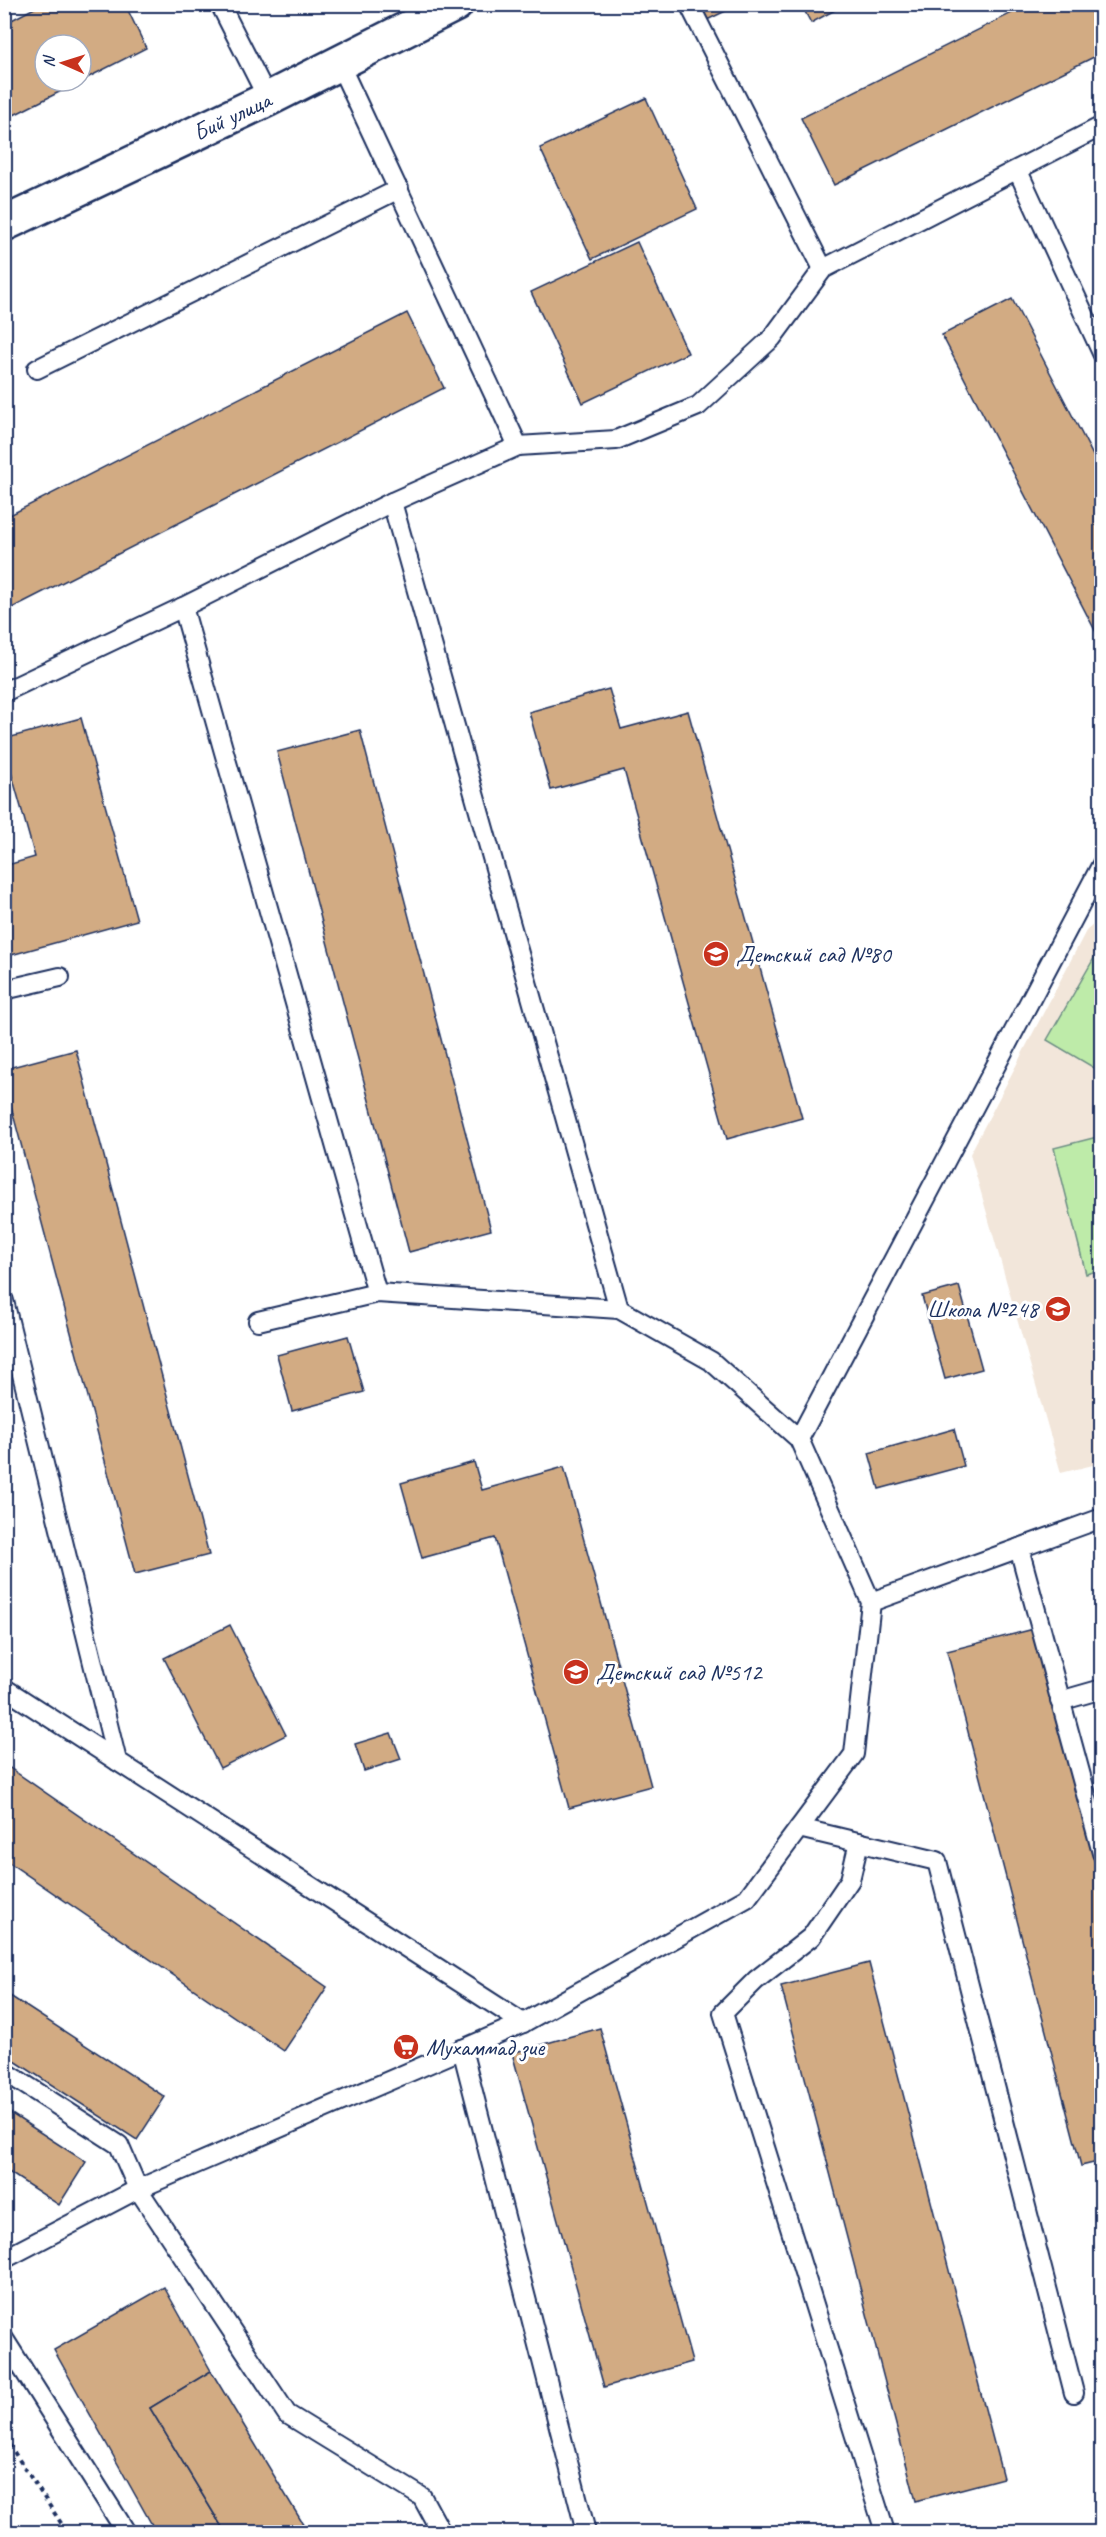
<svg xmlns="http://www.w3.org/2000/svg" width="1106" height="2537" font-family="Caveat,sans-serif">
	<rect width="100%" height="100%" fill="#fff"/>
	<filter id="ink" filterUnits="userSpaceOnUse"><feTurbulence type="fractalNoise" baseFrequency=".0167" numOctaves="2"/><feDisplacementMap in="SourceGraphic" scale="12" xChannelSelector="R" yChannelSelector="G"/><feConvolveMatrix kernelMatrix="1 2 1 2 8 2 1 2 1" color-interpolation-filters="sRGB"/></filter>
	<g filter="url(#ink)">
		<path fill="#f2e6da" d="M1101 918V1463L1061 1473 970 1154 1086 931Z"/>
		<g fill="#beeba9" stroke="#6c8d84" stroke-width="1.5">
			<path d="M1101 946V1072L1047 1040Z"/>
			<path d="M1101 1136V1270L1086 1274 1054 1148Z"/>
		</g>
		<g fill="#d2ab83" stroke="#1b2f5e" stroke-width="1.5">
			<path d="M42 4H125L146 48 81 81V45H45V81H81L4 120V24Z"/>
			<path d="M698 4H740L705 21Z"/>
			<path d="M801 4H846L811 23Z"/>
			<path d="M1030 4H1102V53L834 185 801 118Z"/>
			<path d="M646 98 697 209 592 259 540 148Z"/>
			<path d="M637 242 688 353 583 403 531 292Z"/>
			<path d="M1012 299 1102 473V639L1100 640 942 335Z"/>
			<path d="M407 313 444 388 4 612V518Z"/>
			<path d="M609 689 621 729 688 711 802 1118 727 1139 624 770 551 790 529 712Z"/>
			<path d="M81 718 137 920 4 957V866L35 857 4 747V739Z"/>
			<path d="M360 730 491 1230 409 1252 277 752Z"/>
			<path d="M76 1050 209 1555 135 1574 4 1080V1069Z"/>
			<path d="M959 1286 982 1369 945 1379 922 1296Z"/>
			<path d="M348 1336 364 1392 292 1411 277 1355Z"/>
			<path d="M954 1429 964 1466 879 1489 869 1453Z"/>
			<path d="M474 1462 482 1490 564 1467 651 1786 569 1808 495 1538 422 1558 401 1483Z"/>
			<path d="M1102 1557V1584L1095 1559Z"/>
			<path d="M230 1625 286 1735 220 1768 164 1658Z"/>
			<path d="M1034 1629 1102 1890V2161L1081 2166 947 1651Z"/>
			<path d="M391 1733 401 1759 364 1771 355 1744Z"/>
			<path d="M4 1764 327 1987 284 2051 4 1859Z"/>
			<path d="M869 1963 1003 2478 916 2501 781 1986Z"/>
			<path d="M4 1992 165 2097 137 2140 4 2054Z"/>
			<path d="M600 2028 692 2362 604 2387 512 2053Z"/>
			<path d="M4 2109 86 2162 59 2205 4 2169Z"/>
			<path d="M164 2287 211 2371 150 2408 225 2532H156L54 2350Z"/>
			<path d="M211 2371 308 2532H225L150 2408Z"/>
		</g>
		<g fill="none" stroke-linecap="round" stroke-linejoin="round">
			<g stroke="#1b2f5e" stroke-width="22">
				<g id="service">
					<path d="M220 4 268 99"/>
					<path d="M689 4 823 269"/>
					<path d="M1018 171 1102 353"/>
					<path d="M37 369 399 189"/>
					<path d="M518 446 616 440 698 406 772 338 823 269 1102 126"/>
					<path d="M392 502 619 1309"/>
					<path d="M183 607 377 1293"/>
					<path d="M4 692 183 607 392 502 518 446 339 63"/>
					<path d="M4 990 60 977"/>
					<path d="M4 1301 117 1761"/>
					<path d="M799 1439 1102 864"/>
					<path d="M1019 1548 1102 1853"/>
					<path d="M871 1602 1102 1518"/>
					<path d="M4 1688 523 2023"/>
					<path d="M1060 1701 1102 1689"/>
					<path d="M799 1828 937 1861 1074 2393"/>
					<path d="M859 1842 850 1880 811 1937 756 1980 723 2013 885 2532"/>
					<path d="M462 2049 586 2532"/>
					<path d="M4 2071 119 2145 138 2189 287 2414 422 2497 441 2532"/>
					<path d="M4 2259 138 2189 523 2023 747 1898 854 1754 871 1602 799 1439 711 1361 619 1309 377 1293 258 1321"/>
					<path d="M4 2339 126 2532"/>
				</g>
			</g>
			<g stroke="#1b2f5e" stroke-width="38">
				<g id="minor">
					<path id="s1" d="M4 224 268 99 456 4"/>
				</g>
			</g>
			<path stroke="#1b2f5e" stroke-width="4" stroke-dasharray="4.5 4.5" stroke-linecap="butt" d="M4 2437 67 2532"/>
			<use href="#service" stroke="#fff" stroke-width="18"/>
			<use href="#minor" stroke="#fff" stroke-width="33"/>
		</g>
	</g>
	<defs>
		<g id="school-disc" transform="scale(1.35)"><circle r="9.5" fill="#c8321e" stroke="#fff"/><path d="M0-5L7-2L0 1L-7-2ZM-4 1L0 2.5L4 1V4Q0 6-4 4Z" fill="#fff"/></g>
		<g id="supermarket-disc" transform="scale(1.35)"><circle r="9.5" fill="#c8321e" stroke="#fff"/><path d="M-6-5.5h2.5l.6 2H6L4.5 2H-2.5L-4.4-4H-6ZM-1.5 3.2a1.3 1.3 0 1 0 .1 0ZM3 3.2a1.3 1.3 0 1 0 .1 0Z" fill="#fff"/></g>
	</defs>
	<g fill-rule="evenodd">
		<use href="#school-disc" x="716" y="954"/>
		<use href="#school-disc" x="1058" y="1309"/>
		<use href="#school-disc" x="576" y="1672"/>
		<use href="#supermarket-disc" x="406" y="2047"/>
	</g>
	<g text-anchor="middle" dominant-baseline="central" stroke-width="6" stroke-linejoin="round" paint-order="stroke">
		<g font-size="24" fill="#1b2f5e" stroke="#fff">
			<text stroke="none"><textPath href="#s1" startOffset="252">Бий улица</textPath></text>
		</g>
		<g font-size="24" fill="#1b2f5e" stroke="#fff" text-anchor="start">
			<text x="736" y="954">Детский сад №80</text>
			<text x="1038" y="1309" text-anchor="end">Школа №248</text>
			<text x="596" y="1672">Детский сад №512</text>
			<text x="426" y="2047">Мухаммад зие</text>
		</g>
	</g>
	<rect width="1106" height="2537" fill="none" stroke="#fff" stroke-width="24"/>
	<rect x="12" y="12" width="1082" height="2513" fill="none" stroke="#1b2f5e" stroke-width="2" filter="url(#ink)"/>
	<g transform="translate(63 63) rotate(273)"><circle r="28" fill="#ffffff" stroke="#a4acbf" stroke-width="1.5"/>
	<path d="M0-4.5L10 22L0 15L-10 22Z" fill="#c8321e"/>
	<text y="-9" font-size="16" font-weight="bold" text-anchor="middle" fill="#1b2f5e">N</text>
	</g>
</svg>
